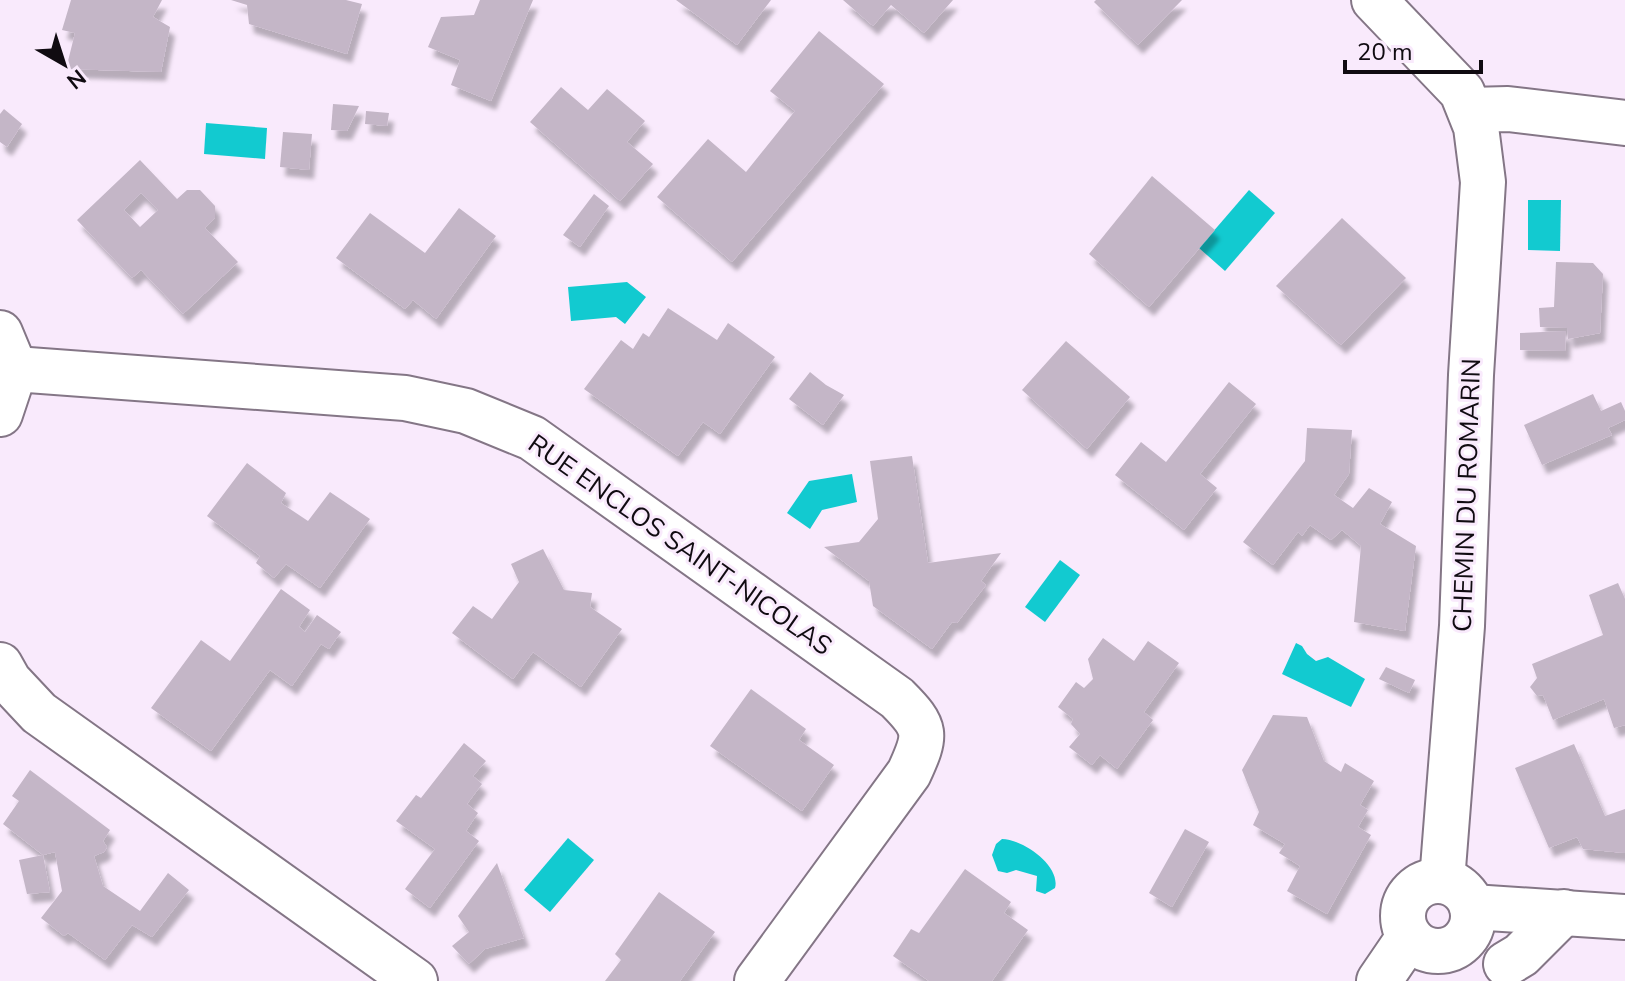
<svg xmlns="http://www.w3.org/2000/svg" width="1625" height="981" font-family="'Nunito Sans',sans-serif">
	<defs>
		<filter id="shadow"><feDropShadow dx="5" dy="9" stdDeviation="2" flood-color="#0004"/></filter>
	</defs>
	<rect width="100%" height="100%" fill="#f9eafc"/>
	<g fill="#12cad0">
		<path d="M206 123 267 128 265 159 204 154Z"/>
		<path d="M1249 190 1275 213 1225 271 1199 248Z"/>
		<path d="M1528 200H1561L1560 251 1528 250Z"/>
		<path d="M627 282 646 297 625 324 616 317 571 321 568 287Z"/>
		<path d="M852 474 857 502 822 510 810 529 787 513 809 481Z"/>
		<path d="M1060 560 1080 575 1045 622 1025 607Z"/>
		<path d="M1296 643 1302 646 1307 654 1316 661 1328 657 1365 679 1351 707 1282 674Z"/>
		<path d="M568 838 594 860 550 912 524 890Z"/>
		<path d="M1002 839C1023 839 1061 866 1055 888L1045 894 1036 891 1037 876 1016 870 1007 873 998 871 992 855 996 844Z"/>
	</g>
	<g fill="#c4b6c7" fill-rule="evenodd" filter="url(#shadow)">
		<path d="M71 0H162L153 17 170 27 161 72 66 69 75 33 62 30Z"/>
		<path d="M231 0H346L362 4 347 54 249 24 247 5Z"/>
		<path d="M480 0H533L491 101 451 85 460 60 428 47 441 17 474 15Z"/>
		<path d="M676 0H771L737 45Z"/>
		<path d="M843 0H953L924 33 891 5 873 26Z"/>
		<path d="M1096 0H1182L1138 45 1094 2Z"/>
		<path d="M819 31 884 84 732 262 657 197 708 139 746 172 795 111 770 91Z"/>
		<path d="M561 87 588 110 607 89 645 121 627 142 653 164 620 201 530 122Z"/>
		<path d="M333 104 359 106 347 131 331 130Z"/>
		<path d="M4 109 22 124 7 147 0 142V114Z"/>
		<path d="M366 111 389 113 387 126 365 124Z"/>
		<path d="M283 132 312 134 309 170 280 167Z"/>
		<path d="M140 160 177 199 187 190H200L215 206V218L205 228 238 262 183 314 141 270 132 278 77 220ZM141 193 158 210 140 227 124 210Z"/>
		<path d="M1152 176 1215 230 1149 307 1089 254Z"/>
		<path d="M594 194 609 206 580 247 563 235Z"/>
		<path d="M459 208 496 236 436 319 413 300 405 309 336 258 370 213 425 253Z"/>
		<path d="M1342 218 1406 278 1341 345 1276 286Z"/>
		<path d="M1556 262 1593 263 1603 274 1600 333 1568 339 1567 328 1540 327 1539 308 1554 307Z"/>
		<path d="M668 308 717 340 728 323 775 357 720 434 703 422 678 456 584 389 621 340 633 349 643 333 649 337Z"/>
		<path d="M1566 331 1565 351 1520 350V333Z"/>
		<path d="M1066 341 1130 397 1087 449 1022 390Z"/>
		<path d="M810 372 826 385 844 395 823 425 789 399Z"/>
		<path d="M1229 382 1256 404 1200 474 1217 488 1184 530 1115 475 1141 442 1166 462Z"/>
		<path d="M1593 394 1601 411 1621 402 1625 411V420L1608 428 1612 435 1542 465 1524 425Z"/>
		<path d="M1307 428 1352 430 1349 474 1334 495 1353 508 1369 488 1392 502 1380 524 1416 546 1405 631 1354 622 1361 546 1342 530 1331 540 1310 525 1302 536 1298 532 1273 565 1243 542 1305 461Z"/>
		<path d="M912 456 928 563 1001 553 981 581 986 585 957 623 952 622 932 649 873 606 869 581 824 547 859 542 878 519 870 461Z"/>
		<path d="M247 463 286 493 281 503 308 521 330 492 370 519 320 588 286 564 274 578 256 563 260 556 207 516Z"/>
		<path d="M543 549 564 590 592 593 590 607 622 629 581 687 533 652 513 679 452 633 473 606 492 619 519 582 511 564Z"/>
		<path d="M1618 583 1625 599V725L1614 728 1604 699 1553 720 1543 695 1537 696 1530 687 1537 678 1532 664 1603 635 1589 595Z"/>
		<path d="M281 589 310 610 299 627 302 629 305 632 317 615 341 632 329 649 321 644 292 686 270 670 211 751 151 708 201 640 230 661Z"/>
		<path d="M1103 638 1134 661 1148 641 1179 663 1144 712 1153 720 1117 769 1100 755 1092 765 1069 747 1080 734 1071 724 1073 719 1058 707 1076 682 1084 688 1093 679 1088 659Z"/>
		<path d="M1386 667 1415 680 1409 693 1379 679Z"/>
		<path d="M751 689 806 729 799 740 834 765 802 811 710 746Z"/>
		<path d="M1273 715 1307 717 1324 761 1341 772 1345 763 1374 781 1360 805 1368 810 1358 827 1371 835 1327 914 1287 891 1300 866 1279 853 1285 844 1253 825 1259 812 1242 770Z"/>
		<path d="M464 743 486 761 473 776 482 784 467 804 478 813 466 831 479 841 430 908 405 889 435 849 396 821 416 795 421 798Z"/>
		<path d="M1574 744 1605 816 1625 809V853L1583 849 1577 837 1549 848 1515 768Z"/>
		<path d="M30 770 110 830 103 841 107 847 104 852 94 856 103 886 140 911 168 873 189 890 152 937 132 925 105 960 68 933 64 936 41 918 62 891 55 852 43 855 3 824 19 801 12 796Z"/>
		<path d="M1185 829 1209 842 1172 907 1149 893Z"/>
		<path d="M43 855 50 892 27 894 19 860Z"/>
		<path d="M497 863 524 938 485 949 469 964 452 946 469 932 458 916Z"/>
		<path d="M965 869 1011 902 1004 913 1028 930 992 981H929L893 956 911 929 919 933Z"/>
		<path d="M659 892 715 932 680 981H605L621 960 615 954Z"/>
	</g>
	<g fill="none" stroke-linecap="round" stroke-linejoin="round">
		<g stroke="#847686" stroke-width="48">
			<g id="minor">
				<path d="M1374 0 1462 92 1476 127 1483 182 1471 375 1462 626 1442 881"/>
				<path d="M1470 110 1508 109 1625 123"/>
				<path d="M0 333 15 369 0 414"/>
				<path d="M15 369 405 398 466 411 532 438 897 698C927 728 927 734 909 773L757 981"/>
				<path d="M0 665 9 681 39 713 415 981"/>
				<circle cx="1438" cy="916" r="35"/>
				<path d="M1472 907 1625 917"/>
				<path d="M1506 964 1521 955 1564 912"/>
				<path d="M1379 981 1409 937"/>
			</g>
		</g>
		<use href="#minor" stroke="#fff" stroke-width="44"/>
	</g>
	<g text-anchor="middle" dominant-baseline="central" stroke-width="6" stroke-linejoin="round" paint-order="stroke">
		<g font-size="26" fill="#100b11" stroke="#f9eafc">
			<text transform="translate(1467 495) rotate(-88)">CHEMIN DU ROMARIN</text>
			<text transform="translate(680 545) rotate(35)">RUE ENCLOS SAINT-NICOLAS</text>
		</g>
	</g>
	<g transform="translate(64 64) rotate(141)" stroke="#f9eafc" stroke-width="6" paint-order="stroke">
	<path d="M0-6L14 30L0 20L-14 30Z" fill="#100b11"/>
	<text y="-12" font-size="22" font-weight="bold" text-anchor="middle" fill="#100b11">N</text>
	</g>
	<path d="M1345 60v12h136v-12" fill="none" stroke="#100b11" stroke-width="4"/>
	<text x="1357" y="60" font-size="24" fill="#100b11" stroke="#f9eafc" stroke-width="6" paint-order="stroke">20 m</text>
</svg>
